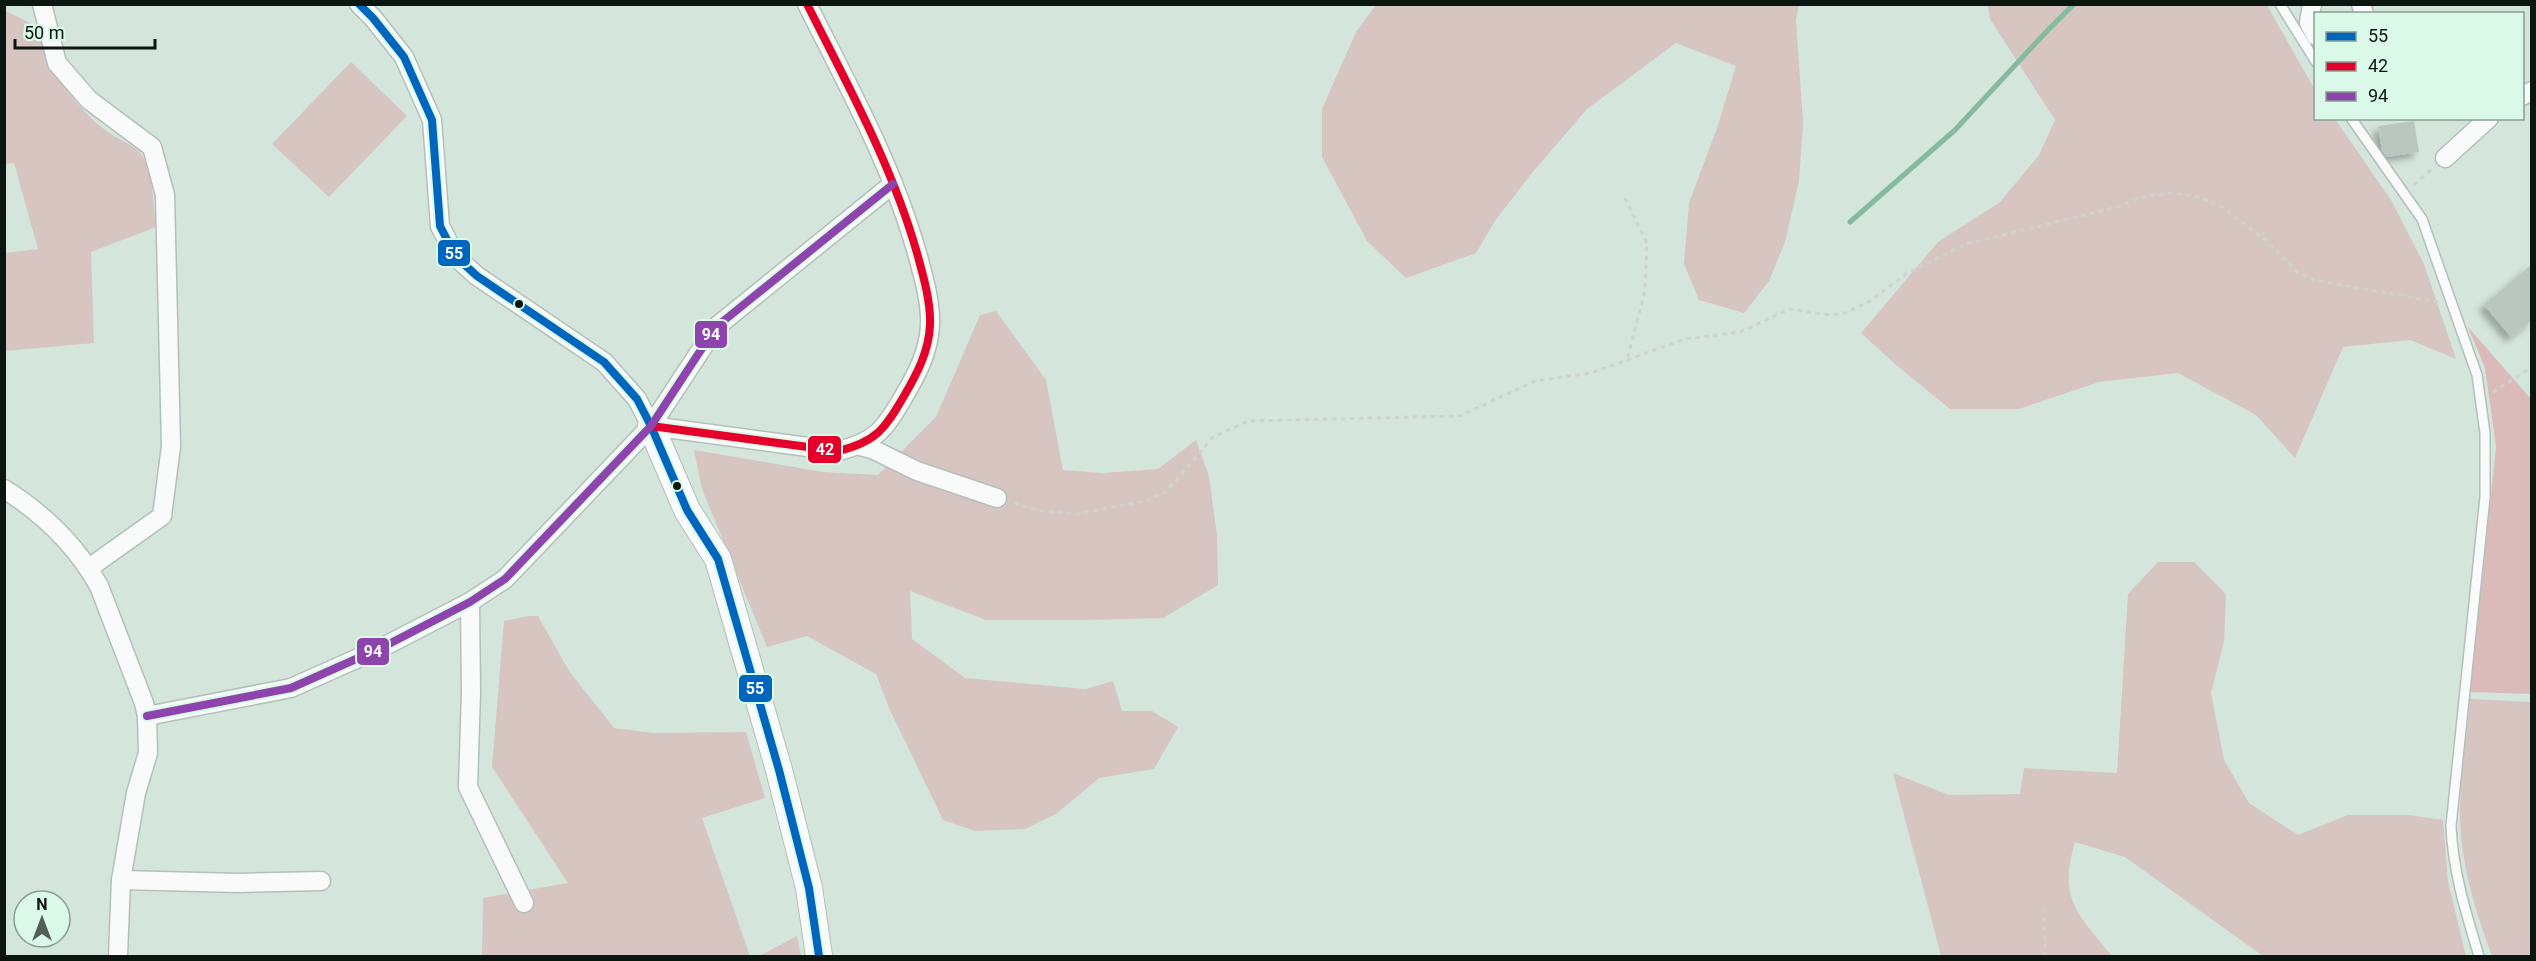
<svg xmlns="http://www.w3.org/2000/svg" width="2536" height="961" font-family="Roboto,sans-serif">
	<defs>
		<filter id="shadow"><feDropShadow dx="-5.5" dy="5.5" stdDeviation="3" flood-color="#0004"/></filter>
	</defs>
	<rect width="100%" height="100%" fill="#d4e5dc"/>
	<g fill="#d7c5c2">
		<path d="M1376 5H1799L1796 20 1803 122 1799 181 1785 242 1769 281 1744 313 1699 300 1684 264 1689 203 1717 128 1736 66 1676 43 1587 109 1531 174 1495 221 1476 253 1406 278 1367 241 1322 157V109L1356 32Z"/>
		<path d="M2267 5 2315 90 2316 118 2335 119 2391 200 2424 264 2456 359 2410 340 2343 347 2295 458 2256 415 2178 373 2099 382 2019 409H1950L1895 364 1861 333 1938 242 2000 202 2039 155 2055 120 1990 19 1988 5Z"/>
		<path d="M4 10 38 27C48 67 74 108 108 132 117 139 136 146 142 155 154 176 153 204 156 227L91 252 94 343 5 351V253L38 249 14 163 5 164Z"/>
		<path d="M351 62 407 116 329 197 272 144Z"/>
		<path d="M996 311 1046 380 1063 470 1102 473 1158 469 1196 440 1209 476 1217 535 1218 585 1163 618 1086 620H986L910 591 912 639 965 678 1086 689 1113 681 1122 711H1152L1178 727 1154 769 1099 778 1056 814 1025 829 975 831 943 820 889 708 876 674 807 636 767 647 702 489 694 450 823 472 878 475 936 417 980 315Z"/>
		<path d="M2158 562H2194L2226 594 2224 642 2211 693 2224 760 2249 803 2298 835 2348 815H2409L2443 820 2448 882 2466 956H2263L2125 857 2075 842C2058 900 2078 914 2112 956H1941L1893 773 1949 795 2020 794 2024 768 2117 773 2128 594Z"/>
		<path d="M528 616H538L569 671 614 728 653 733 746 732 765 798 702 818 750 956H482L483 898 568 883 492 767 504 621Z"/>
		<path d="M2470 699 2531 702V956H2492C2478 918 2465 878 2461 837 2457 792 2466 744 2470 699Z"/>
		<path d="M797 936 801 956H759Z"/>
	</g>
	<path fill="#dbbbb9" d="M2468 327 2531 399V694L2470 692 2496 447 2485 368Z"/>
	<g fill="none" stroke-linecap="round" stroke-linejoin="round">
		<path stroke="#83baa0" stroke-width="5" d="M1850 222 1955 130 2046 32 2074 4"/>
	</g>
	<g fill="#bac7c0" filter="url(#shadow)">
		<path d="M2414 121 2419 152 2387 157 2382 150 2378 126Z"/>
		<path d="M2532 264V320L2511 337 2484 305Z"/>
	</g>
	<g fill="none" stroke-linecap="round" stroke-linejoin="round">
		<g stroke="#b3c0b9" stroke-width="12">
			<g id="lane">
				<path d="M2280 4 2316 62"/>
				<path d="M2351 118 2422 219 2477 375 2485 433V497L2451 826C2453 872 2466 913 2479 956"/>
			</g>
		</g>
		<g stroke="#b3c0b9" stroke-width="21">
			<g id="street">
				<path d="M42 4 57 63 89 100 152 147 165 195 171 446 162 516 89 568"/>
				<path d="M359 4 373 18 404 57 432 120 440 226 456 257 477 276 604 362 637 399 651 426 838 451C876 442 885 429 904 396 917 374 929 351 930 325 931 302 923 275 917 253 892 165 848 86 807 4"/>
				<path d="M2312 4 2309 23 2316 36"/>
				<path d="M2361 4 2364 14"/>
				<path d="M2522 96 2532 91"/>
				<path d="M2445 158 2489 118"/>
				<path d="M860 446 872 449 917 471 997 498"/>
				<path d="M4 489C44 514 76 545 99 586L144 703 147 716 148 753 136 793 121 880 118 956"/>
				<path d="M470 602 471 693 468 787 524 903"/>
				<path d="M147 716 291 688 383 647 470 602 505 579 651 426 716 327 893 184"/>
				<path d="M121 880 238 883 321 881"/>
			</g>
		</g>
		<g stroke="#b3c0b9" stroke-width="28">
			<path id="secondary" d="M651 426 687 510 718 559 779 770 809 888 819 956"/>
		</g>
		<g stroke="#ced3d0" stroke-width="3" stroke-dasharray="4.5 4.5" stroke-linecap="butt">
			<path d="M2414 185 2432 169"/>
			<path d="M1625 198 1647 243 1645 291 1627 360"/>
			<path d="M2493 392 2532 367"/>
			<path d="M1014 503 1042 511 1078 514 1146 501 1166 492 1213 437 1248 421 1460 416 1535 381 1591 373 1685 339 1740 332 1790 309 1829 315 1845 313 1870 301 1906 274 1966 244 2117 207 2143 197 2171 193 2198 197 2224 208 2268 242 2299 274 2314 280 2438 302"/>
			<path d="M2044 908 2045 956"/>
		</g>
		<use href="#lane" stroke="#f9fbfa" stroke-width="9"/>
		<use href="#street" stroke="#f9fbfa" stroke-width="18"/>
		<use href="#secondary" stroke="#f9fbfa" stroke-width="26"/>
		<g stroke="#dbf9e9" stroke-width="12">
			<path id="bus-1" d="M359 4 373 18 404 57 432 120 440 226 456 257 477 276 604 362 637 399 651 426 687 510 718 559 779 770 809 888 819 956"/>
		</g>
		<g stroke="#dbf9e9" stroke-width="12">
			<path id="bus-2" d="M651 426 838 451C876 442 885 429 904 396 917 374 929 351 930 325 931 302 923 275 917 253 892 165 848 86 807 4"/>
		</g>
		<g stroke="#dbf9e9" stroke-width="12">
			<path id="bus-3" d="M147 716 291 688 383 647 470 602 505 579 651 426 716 327 893 184"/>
		</g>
		<use href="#bus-1" stroke="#0065bd" stroke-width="8"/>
		<use href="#bus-2" stroke="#e4002b" stroke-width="8"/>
		<use href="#bus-3" stroke="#8e44ad" stroke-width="8"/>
	</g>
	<g fill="#0c1611" stroke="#dbf9e9" stroke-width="2">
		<circle cx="519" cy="304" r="5"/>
		<circle cx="677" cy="486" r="5"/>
	</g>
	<g stroke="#dbf9e9" stroke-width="2">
		<rect x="437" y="239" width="34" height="28" rx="6" fill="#0065bd"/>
		<rect x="694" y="320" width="34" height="29" rx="6" fill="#8e44ad"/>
		<rect x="807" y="435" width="35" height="29" rx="6" fill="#e4002b"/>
		<rect x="356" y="637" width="34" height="29" rx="6" fill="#8e44ad"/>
		<rect x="738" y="674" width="35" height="29" rx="6" fill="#0065bd"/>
	</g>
	<g font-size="16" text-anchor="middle" font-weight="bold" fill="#fff">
		<text x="454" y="259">55</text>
		<text x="711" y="340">94</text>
		<text x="825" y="455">42</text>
		<text x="373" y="657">94</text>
		<text x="755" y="694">55</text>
	</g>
	<rect width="2536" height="961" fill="none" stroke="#0c1611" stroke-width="12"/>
	<rect x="2314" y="12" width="210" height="108" fill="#dbf9e9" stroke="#889e93" stroke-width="1.5"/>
	<rect x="2326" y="32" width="30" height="9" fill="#0065bd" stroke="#889e93" stroke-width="1.5"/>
	<text x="2368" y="42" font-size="18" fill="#0c1611">55</text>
	<rect x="2326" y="62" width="30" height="9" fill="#e4002b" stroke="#889e93" stroke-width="1.5"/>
	<text x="2368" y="72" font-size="18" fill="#0c1611">42</text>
	<rect x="2326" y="92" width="30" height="9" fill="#8e44ad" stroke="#889e93" stroke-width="1.5"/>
	<text x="2368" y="102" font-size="18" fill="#0c1611">94</text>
	<g transform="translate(42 919)"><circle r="28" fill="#dbf9e9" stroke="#889e93" stroke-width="1.5"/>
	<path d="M0-4.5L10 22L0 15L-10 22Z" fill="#525e58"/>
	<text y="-9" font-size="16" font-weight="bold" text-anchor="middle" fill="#0c1611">N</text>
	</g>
	<path d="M15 39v9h140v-9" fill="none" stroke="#0c1611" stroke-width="3"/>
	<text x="24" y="39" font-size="18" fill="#0c1611" stroke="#dbf9e9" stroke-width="4.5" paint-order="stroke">50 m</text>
</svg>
